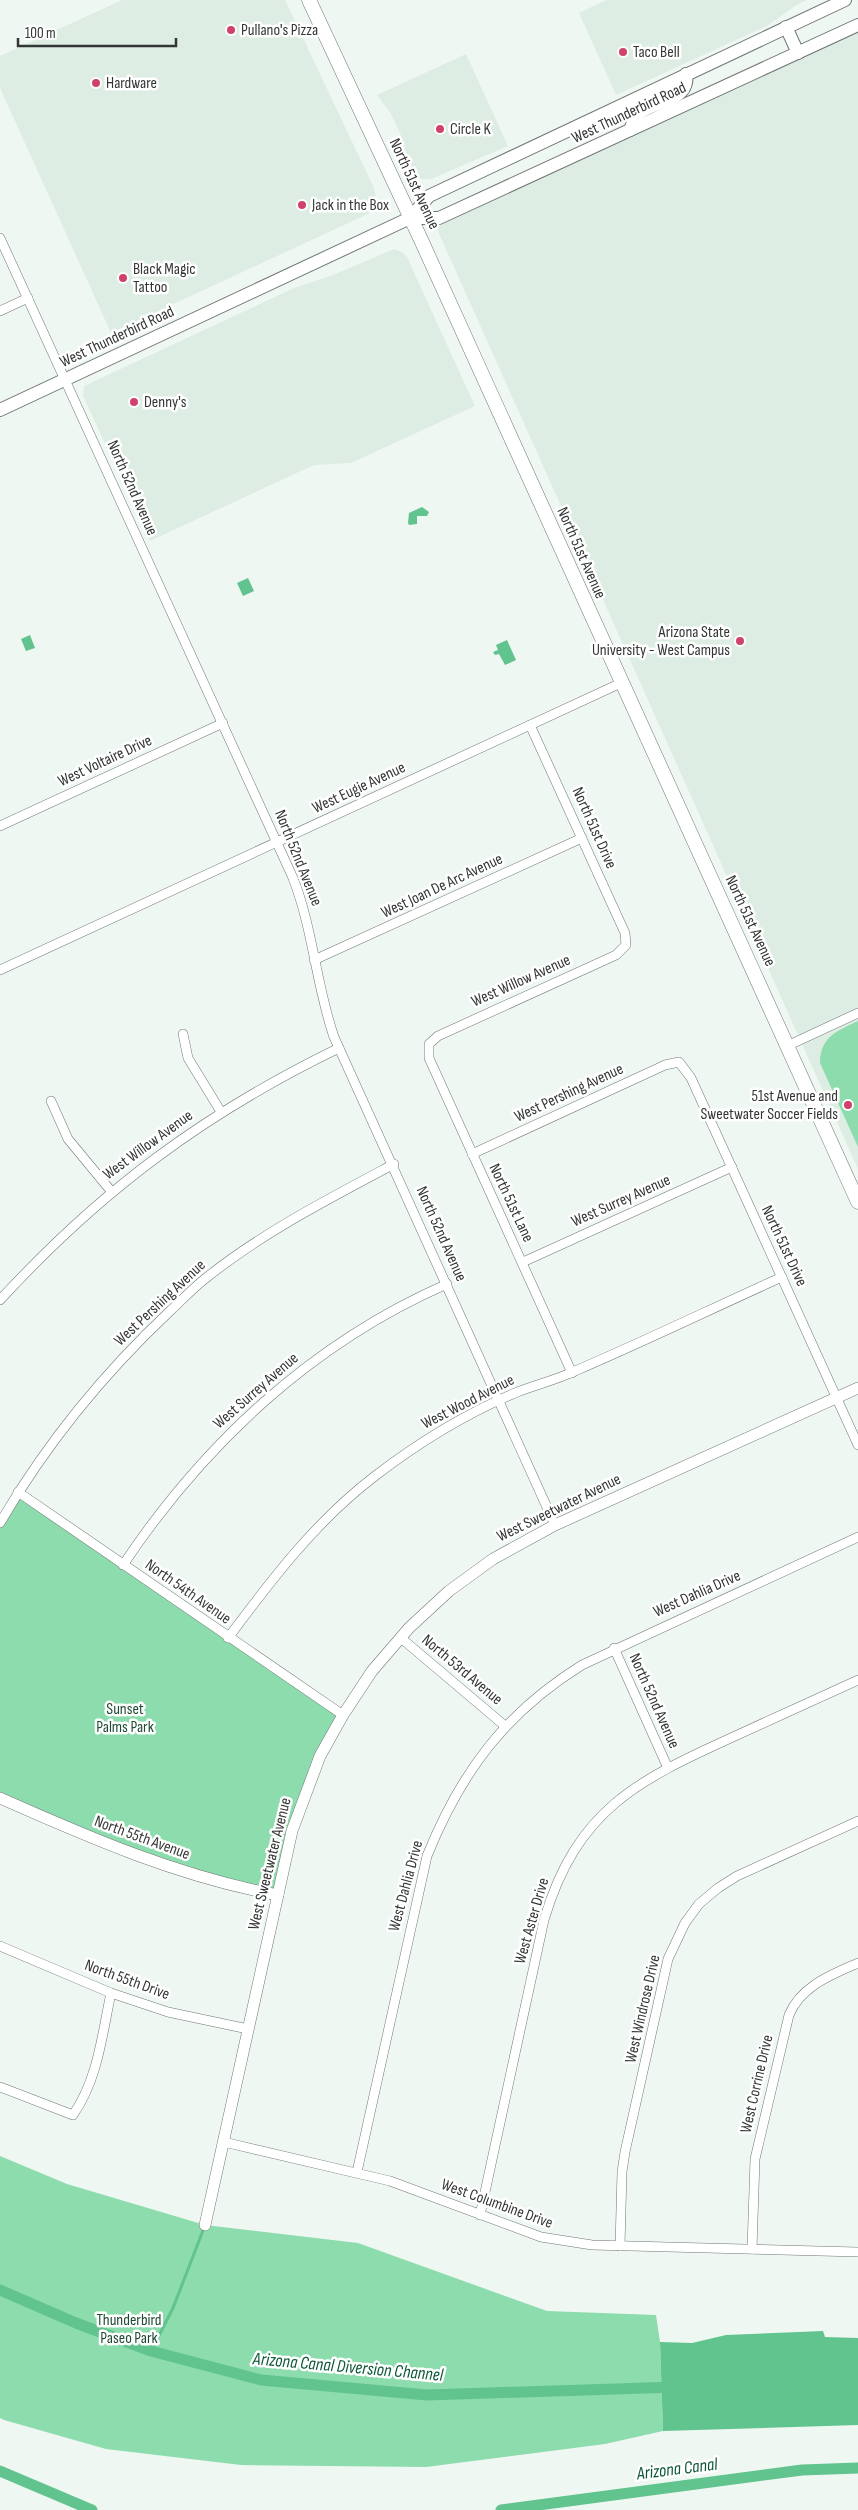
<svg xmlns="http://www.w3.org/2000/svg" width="858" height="2510" font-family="'Sofia Sans Condensed',sans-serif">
	<rect width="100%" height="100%" fill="#eff7f2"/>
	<g fill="#deede3">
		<path d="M122 0H285L374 188 377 202 370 213 111 333 0 88V56Z"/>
		<path d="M606 0H807L795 6 767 26 616 95 579 13Z"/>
		<path d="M858 31V1169L436 227Z"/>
		<path d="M466 54 508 146 431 179H420L411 169 400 133 390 112 377 95Z"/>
		<path d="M394 249 402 252 407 257 475 406 351 463 314 465 150 541 83 396 84 386 294 288 333 275Z"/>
	</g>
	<g fill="#8ddcad">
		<path d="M858 1021V1147L820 1063C820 1037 837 1031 858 1021Z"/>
		<path d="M18 1492 343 1715 320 1756 278 1895 226 1884 0 1798V1523Z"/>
		<path d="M0 2156 67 2184 205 2225 358 2243 547 2311 656 2315 660 2342 663 2431 605 2444 426 2467 241 2465 106 2449 4 2420 0 2418Z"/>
	</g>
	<g fill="#61c38d">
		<path d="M422 507 429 512 427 516H417V524L409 525 408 523 409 513Z"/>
		<path d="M248 578 254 591 243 596 237 583Z"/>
		<path d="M30 635 35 648 26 651 21 639Z"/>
		<path d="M507 640 516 660 505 665 499 654 495 655 493 652 498 650 496 645Z"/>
		<path d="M823 2331 825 2337 858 2338V2425L663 2431 660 2342 692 2343 726 2335Z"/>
	</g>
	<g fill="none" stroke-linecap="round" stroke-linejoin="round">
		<path stroke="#61c38d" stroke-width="3" d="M151 2351 173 2308 204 2228"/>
		<g stroke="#61c38d" stroke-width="11">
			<path d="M0 2290 76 2323 151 2351 261 2380 427 2395 676 2387"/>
			<path d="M0 2471 92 2510"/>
			<path d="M501 2510 802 2470 858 2468"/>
		</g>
		<g stroke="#717773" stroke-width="10">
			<g id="minor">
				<path d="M0 238 293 878C313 929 316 985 334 1037L555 1525"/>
				<path d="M0 311 28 298"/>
				<path d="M530 725 625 933 626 945 616 955 438 1036 429 1044V1058L572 1373"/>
				<path d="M0 826 223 723"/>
				<path d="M314 960 582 838"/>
				<path d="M0 970 621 683"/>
				<path d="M183 1034 188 1058 221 1112"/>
				<path d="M787 1046 858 1013"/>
				<path d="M51 1101 68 1139 111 1191"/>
				<path d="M472 1154 665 1065 679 1062 691 1078 858 1445"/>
				<path d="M523 1262 732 1167"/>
				<path d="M0 1300C101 1190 205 1113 339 1048"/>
				<path d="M18 1492 343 1715"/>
				<path d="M0 1523C46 1444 103 1374 170 1311 182 1300 193 1288 206 1278 262 1233 330 1198 394 1164"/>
				<path d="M123 1565C204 1444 312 1343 447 1284"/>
				<path d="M228 1638C272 1579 316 1521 375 1476 418 1443 465 1414 515 1393 535 1385 556 1380 575 1371 645 1341 713 1308 782 1277"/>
				<path d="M401 1638 505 1726"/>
				<path d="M614 1648 667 1766"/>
				<path d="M0 1946 111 1993 168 2012 248 2029"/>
				<path d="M0 2087 73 2115C98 2079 102 2035 111 1993"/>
				<path d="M224 2142 390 2181 541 2237 592 2245 858 2252"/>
				<path d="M357 2172 427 1856C461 1772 505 1713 582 1665L858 1537"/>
				<path d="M480 2215 544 1920C577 1810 636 1781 733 1737 775 1718 816 1699 858 1680"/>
				<path d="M620 2246 622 2172 625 2152 668 1959 685 1923 699 1904 718 1888 737 1876 858 1821"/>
				<path d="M752 2249 755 2159 789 2015C801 1986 831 1975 858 1963"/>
			</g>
		</g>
		<g stroke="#717773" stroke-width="12">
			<g id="tertiary">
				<path d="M0 1798C90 1838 180 1877 278 1895"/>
				<path d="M205 2225 292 1831 320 1756 343 1715 372 1671 409 1628 449 1591 493 1559 555 1525 858 1388"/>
			</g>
		</g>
		<g stroke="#717773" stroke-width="14">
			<g id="secondary">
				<path d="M786 27 798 53"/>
				<path d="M630 130C632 126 633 120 636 116 649 101 691 103 686 74"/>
				<path d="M410 218H439L858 25"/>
				<path d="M0 410 410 218 429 196 845 0"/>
			</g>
		</g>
		<g stroke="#717773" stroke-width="15">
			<path id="primary" d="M309 0 422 242 858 1202"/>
		</g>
		<use href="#minor" stroke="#fff" stroke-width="9"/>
		<use href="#tertiary" stroke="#fff" stroke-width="11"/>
		<use href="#secondary" stroke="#fff" stroke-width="12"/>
		<use href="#primary" stroke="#fff" stroke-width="14"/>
	</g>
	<g fill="#d0426a" stroke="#fff" stroke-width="2">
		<circle cx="231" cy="30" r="5"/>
		<circle cx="623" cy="52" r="5"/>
		<circle cx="96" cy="83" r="5"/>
		<circle cx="440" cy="129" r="5"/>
		<circle cx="302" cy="205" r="5"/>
		<circle cx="123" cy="278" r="5"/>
		<circle cx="134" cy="402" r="5"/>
		<circle cx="740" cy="641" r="5"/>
		<circle cx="848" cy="1105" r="5"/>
	</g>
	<g text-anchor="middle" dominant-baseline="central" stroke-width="5" stroke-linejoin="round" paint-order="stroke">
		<g font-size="16" fill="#333634" stroke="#fff" text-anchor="start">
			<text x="241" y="30">Pullano's Pizza</text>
			<text x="633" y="52">Taco Bell</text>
			<text x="106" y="83">Hardware</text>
			<text x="450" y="129">Circle K</text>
			<text x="312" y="205">Jack in the Box</text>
			<text x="133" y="269">Black Magic<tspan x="133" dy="18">Tattoo</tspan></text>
			<text x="144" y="402">Denny's</text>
			<text x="730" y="632" text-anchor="end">Arizona State<tspan x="730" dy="18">University - West Campus</tspan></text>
			<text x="838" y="1096" text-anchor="end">51st Avenue and<tspan x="838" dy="18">Sweetwater Soccer Fields</tspan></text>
		</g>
		<g font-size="16" fill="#333634" stroke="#fff">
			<text transform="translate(629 113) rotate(-25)">West Thunderbird Road</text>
			<text transform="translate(414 184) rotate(65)">North 51st Avenue</text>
			<text transform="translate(117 337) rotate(-25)">West Thunderbird Road</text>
			<text transform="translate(132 488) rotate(66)">North 52nd Avenue</text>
			<text transform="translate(581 553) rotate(66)">North 51st Avenue</text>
			<text transform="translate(105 761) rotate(-25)">West Voltaire Drive</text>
			<text transform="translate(359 788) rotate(-25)">West Eugie Avenue</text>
			<text transform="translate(594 828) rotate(66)">North 51st Drive</text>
			<text transform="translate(298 858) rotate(68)">North 52nd Avenue</text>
			<text transform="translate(442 886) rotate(-25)">West Joan De Arc Avenue</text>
			<text transform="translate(750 921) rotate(65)">North 51st Avenue</text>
			<text transform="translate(521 981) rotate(-24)">West Willow Avenue</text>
			<text transform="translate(569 1093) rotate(-25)">West Pershing Avenue</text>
			<text transform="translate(148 1145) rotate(-36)">West Willow Avenue</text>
			<text transform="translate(621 1201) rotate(-24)">West Surrey Avenue</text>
			<text transform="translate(511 1203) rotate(65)">North 51st Lane</text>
			<text transform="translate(441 1234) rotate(66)">North 52nd Avenue</text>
			<text transform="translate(784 1246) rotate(65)">North 51st Drive</text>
			<text transform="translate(160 1303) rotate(-43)">West Pershing Avenue</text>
			<text transform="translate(256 1391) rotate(-41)">West Surrey Avenue</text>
			<text transform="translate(468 1402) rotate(-27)">West Wood Avenue</text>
			<text transform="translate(559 1508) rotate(-26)">West Sweetwater Avenue</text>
			<text transform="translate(188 1592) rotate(35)">North 54th Avenue</text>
			<text transform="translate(697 1594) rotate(-24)">West Dahlia Drive</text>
			<text transform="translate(462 1670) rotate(40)">North 53rd Avenue</text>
			<text transform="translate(654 1701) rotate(66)">North 52nd Avenue</text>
			<text transform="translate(142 1838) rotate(20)">North 55th Avenue</text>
			<text transform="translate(270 1864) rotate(-76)">West Sweetwater Avenue</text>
			<text transform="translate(406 1886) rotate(-75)">West Dahlia Drive</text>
			<text transform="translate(532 1921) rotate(-74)">West Aster Drive</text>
			<text transform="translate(127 1980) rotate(20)">North 55th Drive</text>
			<text transform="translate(643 2009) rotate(-77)">West Windrose Drive</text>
			<text transform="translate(757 2084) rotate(-77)">West Corrine Drive</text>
			<text transform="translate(497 2204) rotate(20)">West Columbine Drive</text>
		</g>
		<g font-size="16" fill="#214a34" stroke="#fff">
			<text x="125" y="1709">Sunset<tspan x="125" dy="18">Palms Park</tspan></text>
			<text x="129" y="2320">Thunderbird<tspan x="129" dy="18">Paseo Park</tspan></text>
		</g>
		<g font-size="18" font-style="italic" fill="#0b5836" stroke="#fff">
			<text transform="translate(348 2367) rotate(5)">Arizona Canal Diversion Channel</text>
			<text transform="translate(677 2469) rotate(-7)">Arizona Canal</text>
		</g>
	</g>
	<path d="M18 38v8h158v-8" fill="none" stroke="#333634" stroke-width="2.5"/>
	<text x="25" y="38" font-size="15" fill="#333634" stroke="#ffffff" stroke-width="4" paint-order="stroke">100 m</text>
</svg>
